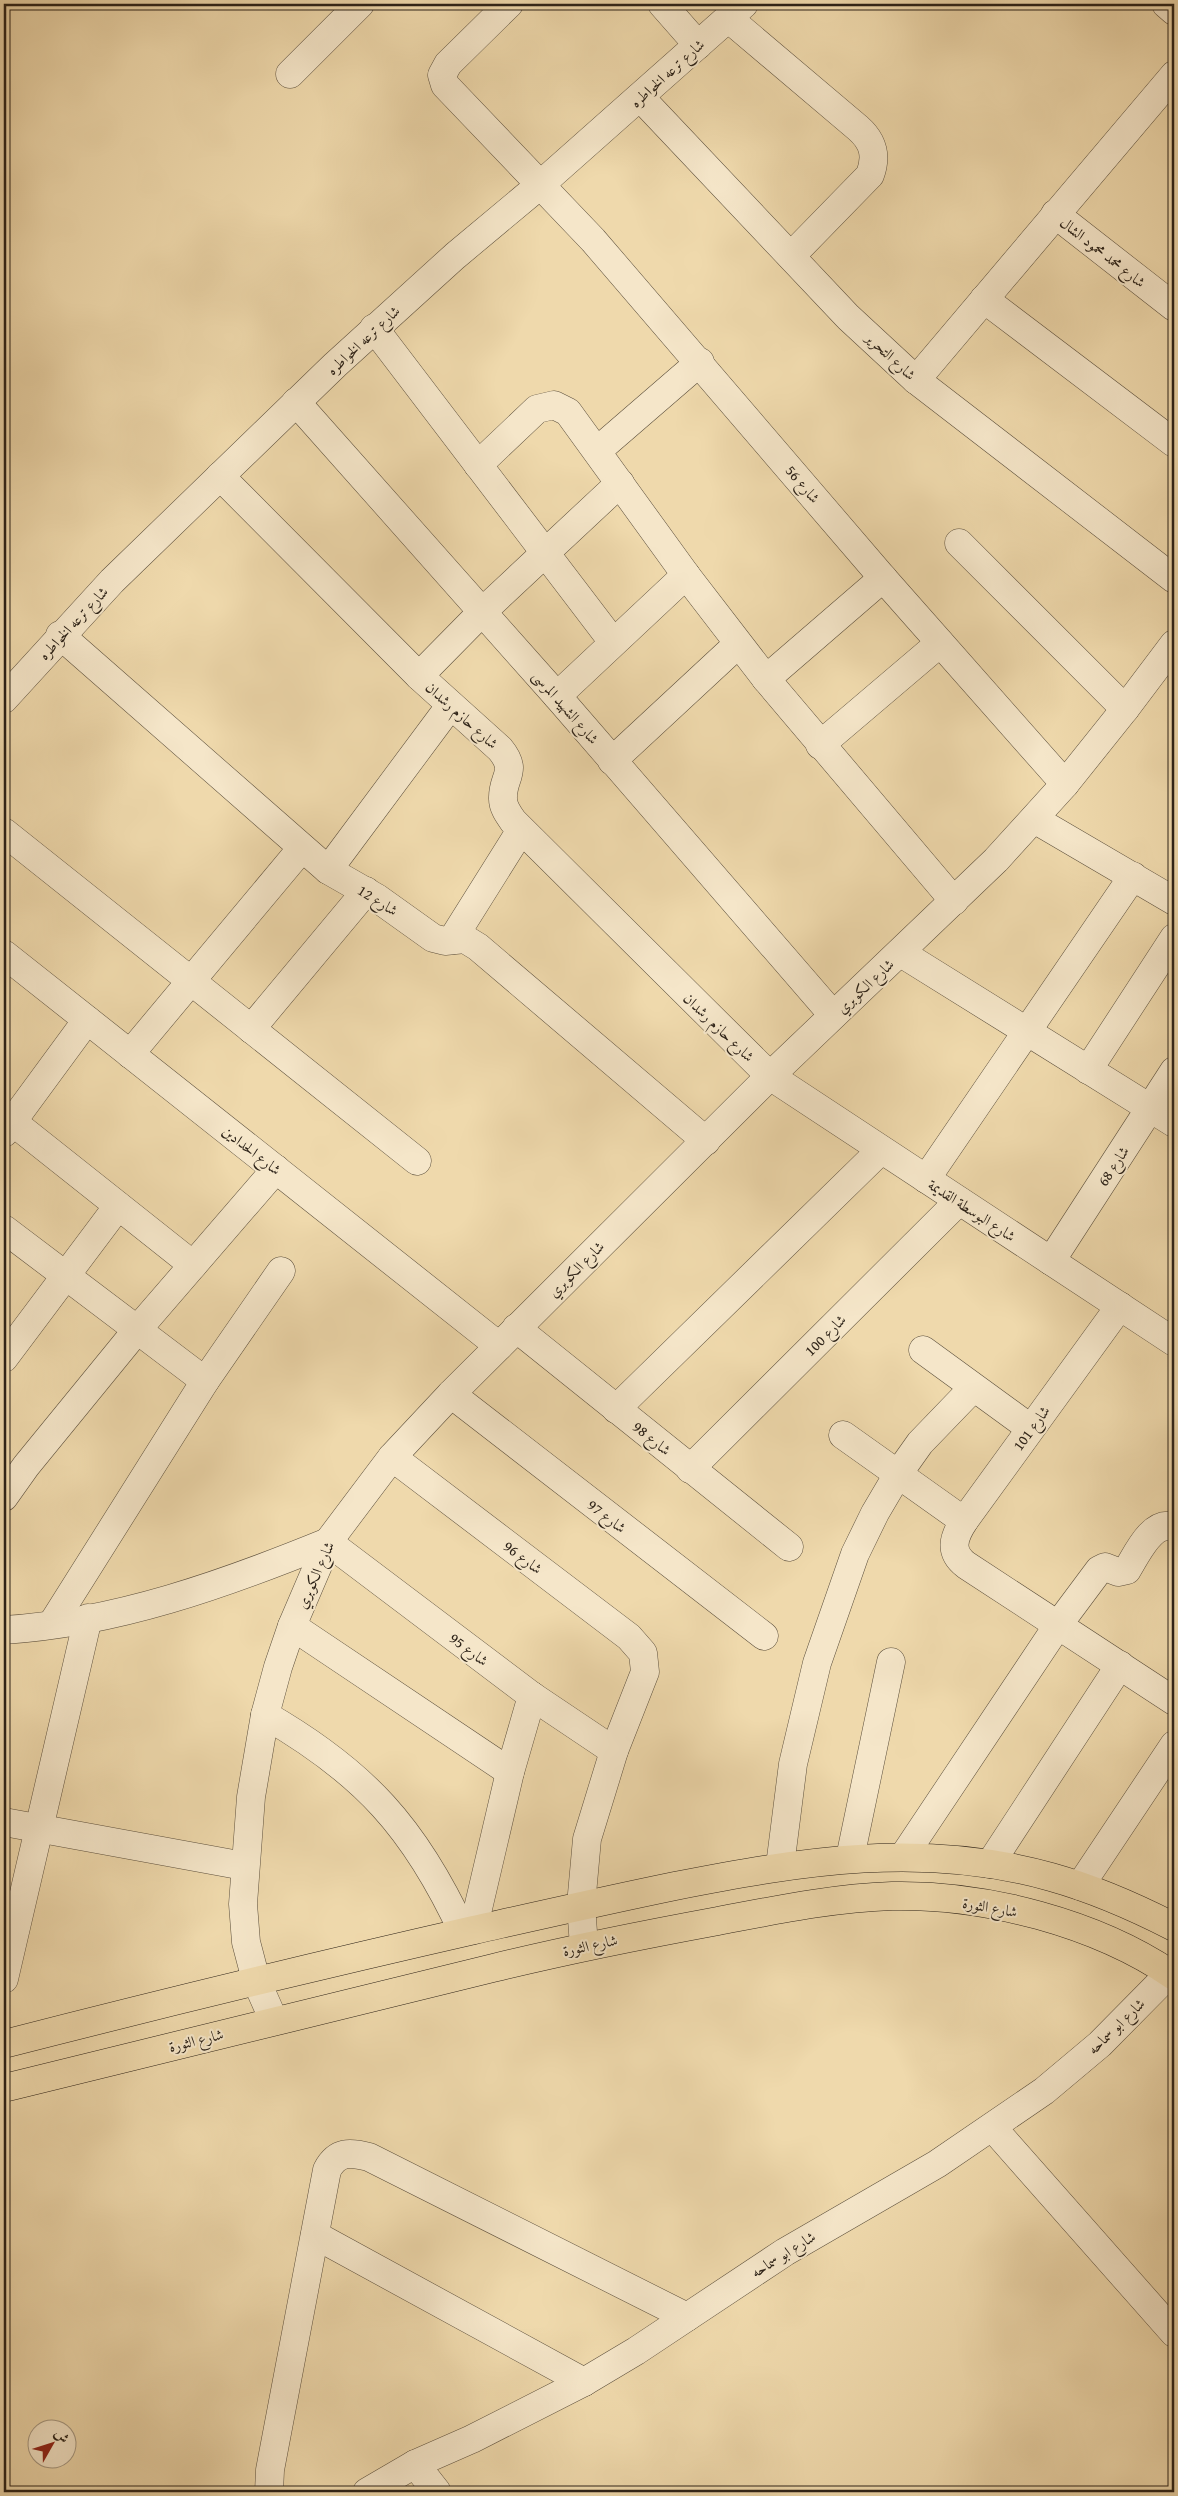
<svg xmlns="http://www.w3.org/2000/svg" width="1178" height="2496" font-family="'Gentium Book Plus',Amiri,serif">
	<rect width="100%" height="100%" fill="#efd9ac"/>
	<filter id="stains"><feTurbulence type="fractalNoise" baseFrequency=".004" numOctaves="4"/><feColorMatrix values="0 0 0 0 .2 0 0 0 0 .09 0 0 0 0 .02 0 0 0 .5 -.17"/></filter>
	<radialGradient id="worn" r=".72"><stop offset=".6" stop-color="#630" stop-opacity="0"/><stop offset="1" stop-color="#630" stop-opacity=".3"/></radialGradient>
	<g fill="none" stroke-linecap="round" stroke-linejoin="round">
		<g stroke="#5d503d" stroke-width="29">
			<g id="minor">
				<path d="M509 4 448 64 442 75 445 85 593 240 883 578 1065 784"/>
				<path d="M662 4 698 45"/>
				<path d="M1166 4 1174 11"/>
				<path d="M728 18 858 128C874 142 877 156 870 175L791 256"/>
				<path d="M290 74 360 4"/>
				<path d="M640 97 848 317 916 380 1174 579"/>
				<path d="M1055 214 1174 307"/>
				<path d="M984 299 1174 443"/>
				<path d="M374 328 613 642"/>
				<path d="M916 380 1174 75"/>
				<path d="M296 402 557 696 833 1015"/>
				<path d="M597 451 700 362"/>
				<path d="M478 465 537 409 554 405 568 412 686 575 766 679 954 901"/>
				<path d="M220 476 419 676 500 749C519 772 502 776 503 799 503 807 508 814 513 821L770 1076 1174 1342"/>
				<path d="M959 543 1125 709"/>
				<path d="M60 635 328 870 377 898 433 938 445 941 465 939 478 947 706 1141"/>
				<path d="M419 676 482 612 620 483"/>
				<path d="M766 679 883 578"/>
				<path d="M557 696 686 575"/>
				<path d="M4 699 112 581 335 365 455 256 540 185 744 4"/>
				<path d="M820 745 940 643"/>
				<path d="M612 761 738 644"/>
				<path d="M1034 819 1174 901"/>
				<path d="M4 832 417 1161"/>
				<path d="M328 870 450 706"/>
				<path d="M452 940 521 830"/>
				<path d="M901 953 1174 1123"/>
				<path d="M4 954 499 1346"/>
				<path d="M251 1029 366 891"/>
				<path d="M130 1054 302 848"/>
				<path d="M1088 1070 1174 938"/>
				<path d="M4 1115 193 1265"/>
				<path d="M4 1133 87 1020"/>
				<path d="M926 1179 1133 876"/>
				<path d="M4 1229 205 1381"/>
				<path d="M1051 1261 1174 1071"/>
				<path d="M1120 1306 964 1521C953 1538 949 1552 966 1565L1174 1701"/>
				<path d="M516 1328 789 1547"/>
				<path d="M923 1350 1030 1428"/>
				<path d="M4 1358 118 1206"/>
				<path d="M451 1394 764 1636"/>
				<path d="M616 1409 881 1150"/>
				<path d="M843 1435 964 1521"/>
				<path d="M392 1457 629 1637 643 1653 645 1672 614 1751 587 1839 581 1905 584 1946"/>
				<path d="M690 1469 959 1201"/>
				<path d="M4 1497 26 1466 137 1330 276 1169"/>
				<path d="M52 1624 205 1381 281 1271"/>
				<path d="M292 1626 510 1772"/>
				<path d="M4 1630C116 1623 225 1584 328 1542L532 1696 614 1751"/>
				<path d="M265 1715C364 1772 415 1828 463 1932"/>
				<path d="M4 1822 244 1866"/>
				<path d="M903 1857 1058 1625 1099 1570 1105 1567 1118 1572 1127 1570C1137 1554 1152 1519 1174 1527"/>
				<path d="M850 1858 891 1662"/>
				<path d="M990 1864 1120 1665"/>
				<path d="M780 1866 793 1764 817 1663 855 1554 875 1513 898 1474 920 1443 973 1388"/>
				<path d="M1080 1886 1174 1745"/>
				<path d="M473 1930 510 1772 532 1696"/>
				<path d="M4 1979 88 1618"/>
				<path d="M274 2021 256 1980 246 1942 243 1904 251 1797 265 1715 278 1667 292 1626 328 1542 392 1457 451 1394 770 1076 996 860 1065 784 1125 709 1174 644"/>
				<path d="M993 2128 1174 2333"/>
				<path d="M315 2235 584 2382"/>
				<path d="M415 2464 437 2492"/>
				<path d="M269 2492 270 2470 327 2170C337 2151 350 2152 369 2157L687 2317"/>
				<path d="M367 2492 415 2464 472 2439 584 2382 636 2351 785 2252 937 2164 1044 2091 1100 2044 1174 1969"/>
			</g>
		</g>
		<g stroke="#2c2218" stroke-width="29">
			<g id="major">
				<path d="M4 2044C160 2004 316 1966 474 1930 541 1915 607 1900 675 1886 802 1861 924 1841 1051 1877 1094 1889 1135 1907 1174 1927"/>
				<path d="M4 2088C167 2048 330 2008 493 1968 567 1950 642 1935 718 1921 776 1910 833 1898 892 1896 985 1894 1097 1923 1174 1976"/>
			</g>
		</g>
		<use href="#minor" stroke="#f5e6c9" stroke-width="28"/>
		<use href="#major" stroke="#efd9ac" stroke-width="28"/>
	</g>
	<g text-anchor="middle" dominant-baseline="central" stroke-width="4" stroke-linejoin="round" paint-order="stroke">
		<g font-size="15" fill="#2c2218" stroke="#f5e6c9">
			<text transform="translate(667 73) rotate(-42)">شارع ترعه الخواطره</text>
			<text transform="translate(1103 252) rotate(38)">شارع محمد محمود الشال</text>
			<text transform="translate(363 340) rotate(-43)">شارع ترعه الخواطره</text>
			<text transform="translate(891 356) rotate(43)">شارع التحرير</text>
			<text transform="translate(803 484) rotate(50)">شارع 56</text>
			<text transform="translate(73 623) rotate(-47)">شارع ترعه الخواطره</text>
			<text transform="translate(566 707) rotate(49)">شارع الشهيد المرسى</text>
			<text transform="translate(462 715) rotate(42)">شارع حازم رشدان</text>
			<text transform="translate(378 900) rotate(32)">شارع 12</text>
			<text transform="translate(865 986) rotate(-43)">شارع الكوبري</text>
			<text transform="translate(719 1027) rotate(44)">شارع حازم رشدان</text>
			<text transform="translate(252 1150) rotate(38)">شارع الحدادين</text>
			<text transform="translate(1113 1166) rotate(-57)">شارع 68</text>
			<text transform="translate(972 1210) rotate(33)">شارع البوسطة القديمة</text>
			<text transform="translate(576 1269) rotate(-45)">شارع الكوبري</text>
			<text transform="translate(825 1335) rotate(-45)">شارع 100</text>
			<text transform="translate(1031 1428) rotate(-54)">شارع 101</text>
			<text transform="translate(652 1438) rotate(39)">شارع 98</text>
			<text transform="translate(607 1516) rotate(38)">شارع 97</text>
			<text transform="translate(523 1557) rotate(37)">شارع 96</text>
			<text transform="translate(315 1575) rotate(-66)">شارع الكوبري</text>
			<text transform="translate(469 1649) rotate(37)">شارع 95</text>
			<text transform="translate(990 1907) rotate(10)">شارع الثورة</text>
			<text transform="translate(590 1945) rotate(-12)">شارع الثورة</text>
			<text transform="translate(1116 2026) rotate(-44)">شارع ابو سماحه</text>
			<text transform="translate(196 2040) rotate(-14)">شارع الثورة</text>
			<text transform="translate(783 2254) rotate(-32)">شارع ابو سماحه</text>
		</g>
	</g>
	<rect width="1178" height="2496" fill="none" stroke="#efd9ac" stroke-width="20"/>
	<rect x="5" y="5" width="1168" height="2486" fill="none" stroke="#2c2218" stroke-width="2.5"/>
	<rect x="10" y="10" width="1158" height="2476" fill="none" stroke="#2c2218"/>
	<g transform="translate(52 2444) rotate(51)"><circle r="24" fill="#f5e6c9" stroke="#a59882"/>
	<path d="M0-4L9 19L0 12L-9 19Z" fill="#8f2418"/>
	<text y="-8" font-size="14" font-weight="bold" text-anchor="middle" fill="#2c2218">ش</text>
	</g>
	<rect width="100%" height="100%" filter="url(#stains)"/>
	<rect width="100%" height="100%" fill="url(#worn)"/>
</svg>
